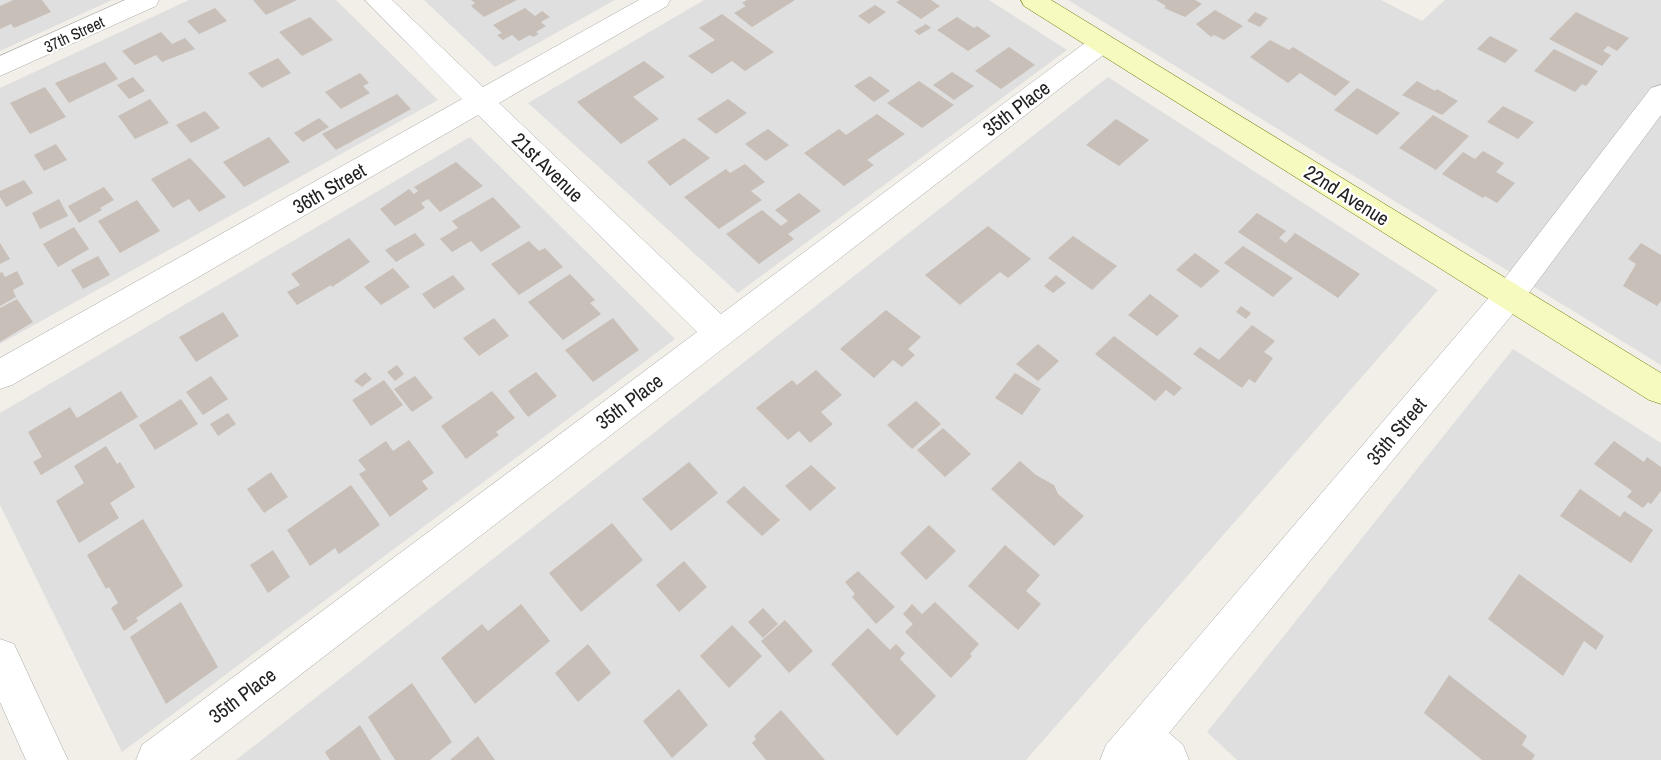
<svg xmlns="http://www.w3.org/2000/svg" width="1661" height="760" font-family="'Archivo Narrow',sans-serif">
	<rect width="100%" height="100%" fill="#f2efe9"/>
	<g fill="#e0dfdf">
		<path d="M0 0H112L0 51Z"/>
		<path d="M189 0H336L438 100 0 344V88Z"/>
		<path d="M424 0H615L495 67Z"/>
		<path d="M704 0H989L1067 50 738 293 528 103Z"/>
		<path d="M1068 0H1381L1422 21 1445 0H1661V365Z"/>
		<path d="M1108 77 1438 290 1026 760H236Z"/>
		<path d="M470 137 675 339 122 752 0 505V413Z"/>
		<path d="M1513 349 1661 443V760H1237L1207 732Z"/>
	</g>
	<g fill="#c7bfb8">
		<path d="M13 0H42L51 12 14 28 11 24 0 29V6Z"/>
		<path d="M253 0H297L266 15Z"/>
		<path d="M471 0H517L484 17 471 6 475 3Z"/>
		<path d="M747 0H795L752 27 734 13 746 6 742 3Z"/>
		<path d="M900 0H931L940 6 921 19 896 2Z"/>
		<path d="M1156 0H1195L1202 4 1185 17 1164 8 1166 6Z"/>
		<path d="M875 5 886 12 869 24 858 16Z"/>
		<path d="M215 8 227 21 199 34 187 21Z"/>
		<path d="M525 8 535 16 542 11 550 17 541 22 546 26 536 32 539 34 533 37 530 35 519 41 512 35 503 40 497 35 502 33 493 25Z"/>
		<path d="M1215 10 1243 26 1224 40 1214 35 1211 37 1196 24Z"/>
		<path d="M1255 12 1268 18 1260 27 1247 21Z"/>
		<path d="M1576 12 1629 38 1617 51 1608 46 1603 51 1611 55 1602 66 1549 39Z"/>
		<path d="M722 14 774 52 745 71 732 61 712 74 688 56 715 40 699 28Z"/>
		<path d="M310 17 333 40 302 56 279 32Z"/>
		<path d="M957 17 974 28 977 26 991 36 968 51 937 30Z"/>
		<path d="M926 24 931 28 919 35 914 31Z"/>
		<path d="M161 32 172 44 185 38 195 49 162 62 156 55 135 65 122 51Z"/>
		<path d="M1490 36 1518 50 1505 63 1477 49Z"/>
		<path d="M1270 40 1289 50 1293 47 1350 82 1335 96 1300 73 1288 83 1250 57Z"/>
		<path d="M1009 47 1035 65 1001 89 975 71Z"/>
		<path d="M1554 49 1598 71 1586 86 1582 84 1575 92 1534 71Z"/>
		<path d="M278 58 291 73 262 88 248 73Z"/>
		<path d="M644 61 665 77 633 97 659 119 621 144 577 102Z"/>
		<path d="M105 62 118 79 69 103 55 83Z"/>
		<path d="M952 72 974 86 954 100 933 85Z"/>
		<path d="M360 73 369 83 363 86 370 93 341 109 325 92Z"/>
		<path d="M870 76 890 91 874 102 854 86Z"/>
		<path d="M133 77 145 91 129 99 117 85Z"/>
		<path d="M919 81 954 105 922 128 887 103Z"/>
		<path d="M1417 81 1435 91 1437 89 1458 101 1442 115 1402 95Z"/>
		<path d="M45 87 66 117 30 134 10 103Z"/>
		<path d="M1357 88 1400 113 1377 135 1334 110Z"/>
		<path d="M397 94 411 109 336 150 322 134Z"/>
		<path d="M150 99 169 123 135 139 118 116Z"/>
		<path d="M728 99 747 113 716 134 697 119Z"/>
		<path d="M1503 106 1534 122 1518 139 1487 122Z"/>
		<path d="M205 111 220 128 191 143 176 125Z"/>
		<path d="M877 114 905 134 867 160 874 165 844 186 804 153 839 129 846 135Z"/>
		<path d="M1433 115 1469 136 1436 170 1399 148Z"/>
		<path d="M319 118 329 127 303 142 294 133Z"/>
		<path d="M1116 119 1149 140 1119 166 1086 145Z"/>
		<path d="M768 129 789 145 766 161 745 144Z"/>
		<path d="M269 137 290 162 244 187 223 162Z"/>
		<path d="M684 138 710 158 670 186 647 162Z"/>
		<path d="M56 144 67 160 44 171 34 155Z"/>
		<path d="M1483 151 1504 163 1496 172 1515 183 1497 203 1485 196 1483 198 1442 174 1463 152 1475 159Z"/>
		<path d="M190 158 226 197 199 212 189 199 173 208 151 179Z"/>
		<path d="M456 162 483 186 440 212 428 199 421 203 425 208 395 226 380 209 409 189 414 194 418 191 414 187Z"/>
		<path d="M745 164 765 182 751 191 762 200 719 229 684 197 726 169 730 173Z"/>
		<path d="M24 180 33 193 6 207 0 197V191Z"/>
		<path d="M104 187 114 200 100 208 102 210 79 223 68 206Z"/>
		<path d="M799 193 821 211 788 234 794 239 759 264 726 234 762 210 781 226 788 221 775 210Z"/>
		<path d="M493 197 521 227 481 252 471 241 452 252 440 239 458 228 452 221Z"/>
		<path d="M59 199 68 216 40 229 32 213Z"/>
		<path d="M137 200 160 231 120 253 98 221Z"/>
		<path d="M1257 213 1286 231 1279 238 1286 243 1295 233 1360 274 1338 298 1238 232Z"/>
		<path d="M988 226 1031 259 1008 278 1000 272 960 305 925 275Z"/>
		<path d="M74 227 89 249 58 267 43 244Z"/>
		<path d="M415 233 425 245 396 262 385 250Z"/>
		<path d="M1073 236 1117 266 1092 290 1048 258Z"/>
		<path d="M349 238 370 262 332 287 331 285 297 305 287 292 300 285 291 274Z"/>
		<path d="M529 241 539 251 545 248 563 267 519 295 491 264Z"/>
		<path d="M0 243 10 259 0 264Z"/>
		<path d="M1641 243 1661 255V301L1657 306 1623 286 1636 264 1628 259Z"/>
		<path d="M1243 246 1293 278 1273 297 1224 263Z"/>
		<path d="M1195 253 1220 271 1201 288 1176 270Z"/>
		<path d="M98 256 110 275 83 289 71 270Z"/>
		<path d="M393 268 410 287 381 305 364 287Z"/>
		<path d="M17 271 24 284 13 290 16 297 0 306V273L2 272 5 277Z"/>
		<path d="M570 274 595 300 590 303 601 314 563 340 528 302Z"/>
		<path d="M453 275 465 289 434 309 422 294Z"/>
		<path d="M1056 275 1066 283 1053 293 1044 286Z"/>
		<path d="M1150 294 1179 316 1157 336 1128 315Z"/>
		<path d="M17 299 33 322 0 342V308Z"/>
		<path d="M1241 306 1251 313 1246 319 1236 312Z"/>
		<path d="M886 310 921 337 908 349 915 355 902 367 893 360 874 378 840 349Z"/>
		<path d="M223 312 239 336 196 362 179 337Z"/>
		<path d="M494 318 509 336 479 356 463 338Z"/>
		<path d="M613 318 639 350 593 382 565 350Z"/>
		<path d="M1252 325 1275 341 1264 352 1273 358 1255 383 1249 379 1242 388 1193 354 1200 347 1219 360Z"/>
		<path d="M1114 336 1182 388 1174 396 1166 390 1155 401 1095 354Z"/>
		<path d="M1038 344 1059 361 1038 381 1016 364Z"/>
		<path d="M397 365 404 374 395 381 387 372Z"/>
		<path d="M816 370 842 395 821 412 833 424 810 443 799 431 788 440 756 408 792 380 797 385Z"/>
		<path d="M365 372 372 379 362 387 354 381Z"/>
		<path d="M536 372 557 396 528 417 508 391Z"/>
		<path d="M1015 373 1041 389 1022 415 995 398Z"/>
		<path d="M211 376 228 399 203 415 186 392Z"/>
		<path d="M415 376 433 398 412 412 394 389Z"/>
		<path d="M384 380 403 405 371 426 352 400Z"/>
		<path d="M121 391 138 417 41 475 33 462 42 457 28 432 70 407 77 418Z"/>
		<path d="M492 391 515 418 496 432 499 435 466 459 441 426Z"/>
		<path d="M181 399 198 424 155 450 139 425Z"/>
		<path d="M916 401 941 424 912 449 887 425Z"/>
		<path d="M228 413 236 424 218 436 210 424Z"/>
		<path d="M943 428 971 454 945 477 917 450Z"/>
		<path d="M409 440 434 473 422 481 428 489 390 517 359 474 366 470 358 460 386 441 393 451Z"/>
		<path d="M1614 441 1644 462 1647 457 1661 467V491L1651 504 1648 502 1643 508 1627 497 1632 491 1594 464Z"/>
		<path d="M106 446 117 464 120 462 135 487 110 503 119 518 79 543 56 501 84 483 74 466Z"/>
		<path d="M1020 461 1036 475 1054 485 1058 494 1084 516 1054 546 991 489Z"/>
		<path d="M689 462 718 493 671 531 642 499Z"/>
		<path d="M811 465 836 488 810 511 785 486Z"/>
		<path d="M271 472 288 497 264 513 247 489Z"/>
		<path d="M351 485 380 525 339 554 335 548 310 566 287 530Z"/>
		<path d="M744 486 780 520 762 536 726 502Z"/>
		<path d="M1580 489 1620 517 1624 511 1653 530 1631 563 1560 516Z"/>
		<path d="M143 519 183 586 136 618 138 621 124 631 111 608 118 603 109 587 106 589 87 555Z"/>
		<path d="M612 523 643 560 581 612 549 573Z"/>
		<path d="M929 525 956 551 926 580 900 553Z"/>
		<path d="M1005 545 1040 575 1026 591 1041 604 1018 630 968 586Z"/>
		<path d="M273 550 290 577 268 593 250 565Z"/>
		<path d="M684 561 707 587 679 612 656 585Z"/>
		<path d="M858 571 895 607 876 624 852 597 855 594 845 582Z"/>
		<path d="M1519 574 1604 636 1596 650 1584 641 1563 676 1488 619Z"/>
		<path d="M181 602 218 667 166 704 130 637Z"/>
		<path d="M935 602 979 644 970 654 972 656 951 678 905 632 913 624 903 614 912 604 922 614Z"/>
		<path d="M521 604 550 641 475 704 441 658 482 624 488 631Z"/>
		<path d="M763 608 778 624 763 638 748 622Z"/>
		<path d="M785 620 813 651 789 673 761 641Z"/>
		<path d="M732 625 762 656 729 688 700 656Z"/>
		<path d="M868 628 890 650 896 644 905 653 900 659 936 696 897 736 831 664Z"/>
		<path d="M588 644 611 673 578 702 555 673Z"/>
		<path d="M1449 675 1527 736 1522 745 1535 755 1532 760H1482L1424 713Z"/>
		<path d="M412 683 452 742 430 760H395L368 717Z"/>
		<path d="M679 689 708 725 672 758 643 721Z"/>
		<path d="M781 710 825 760H766L752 743 756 739 754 736Z"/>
		<path d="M360 725 381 760H330L325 752Z"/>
		<path d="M478 736 495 760H450Z"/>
	</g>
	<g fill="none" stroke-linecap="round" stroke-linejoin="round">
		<g stroke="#a9a9a9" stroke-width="1">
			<g id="street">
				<path d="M125 0H159L156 6 0 76V56Z"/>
				<path d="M365 0H392L483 87 639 0H670L667 6 499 103 721 314 1093 37 1102 34 1111 37 1115 43 1111 49 190 760H136L142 745 697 332 478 115 12 385 0 389V358L462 99Z"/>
				<path d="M1661 85V115L1520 305 1169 733 1183 745 1189 760H1100L1106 745 1498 287 1651 88Z"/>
				<path d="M0 639 14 644 68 760H26L0 702Z"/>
			</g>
		</g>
		<g stroke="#707d05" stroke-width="1">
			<path id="secondary" d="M1021 0H1051L1661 373V404L1649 400 1024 6Z"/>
		</g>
		<use href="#street" fill="#fff" fill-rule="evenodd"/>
		<use href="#secondary" fill="#f7fabf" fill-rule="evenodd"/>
	</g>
	<g text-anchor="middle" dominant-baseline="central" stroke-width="4.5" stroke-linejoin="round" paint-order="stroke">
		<g font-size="16" fill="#222" stroke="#fff">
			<text transform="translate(74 34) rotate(-25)">37th Street</text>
		</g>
		<g font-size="20" fill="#222" stroke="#fff">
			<text transform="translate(1016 108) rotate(-37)">35th Place</text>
			<text transform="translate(548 167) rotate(44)">21st Avenue</text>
			<text transform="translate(329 188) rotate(-30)">36th Street</text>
			<text transform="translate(1347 195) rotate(32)">22nd Avenue</text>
			<text transform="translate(629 401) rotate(-37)">35th Place</text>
			<text transform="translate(1396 431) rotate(-50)">35th Street</text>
			<text transform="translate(242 695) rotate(-37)">35th Place</text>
		</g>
	</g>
</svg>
